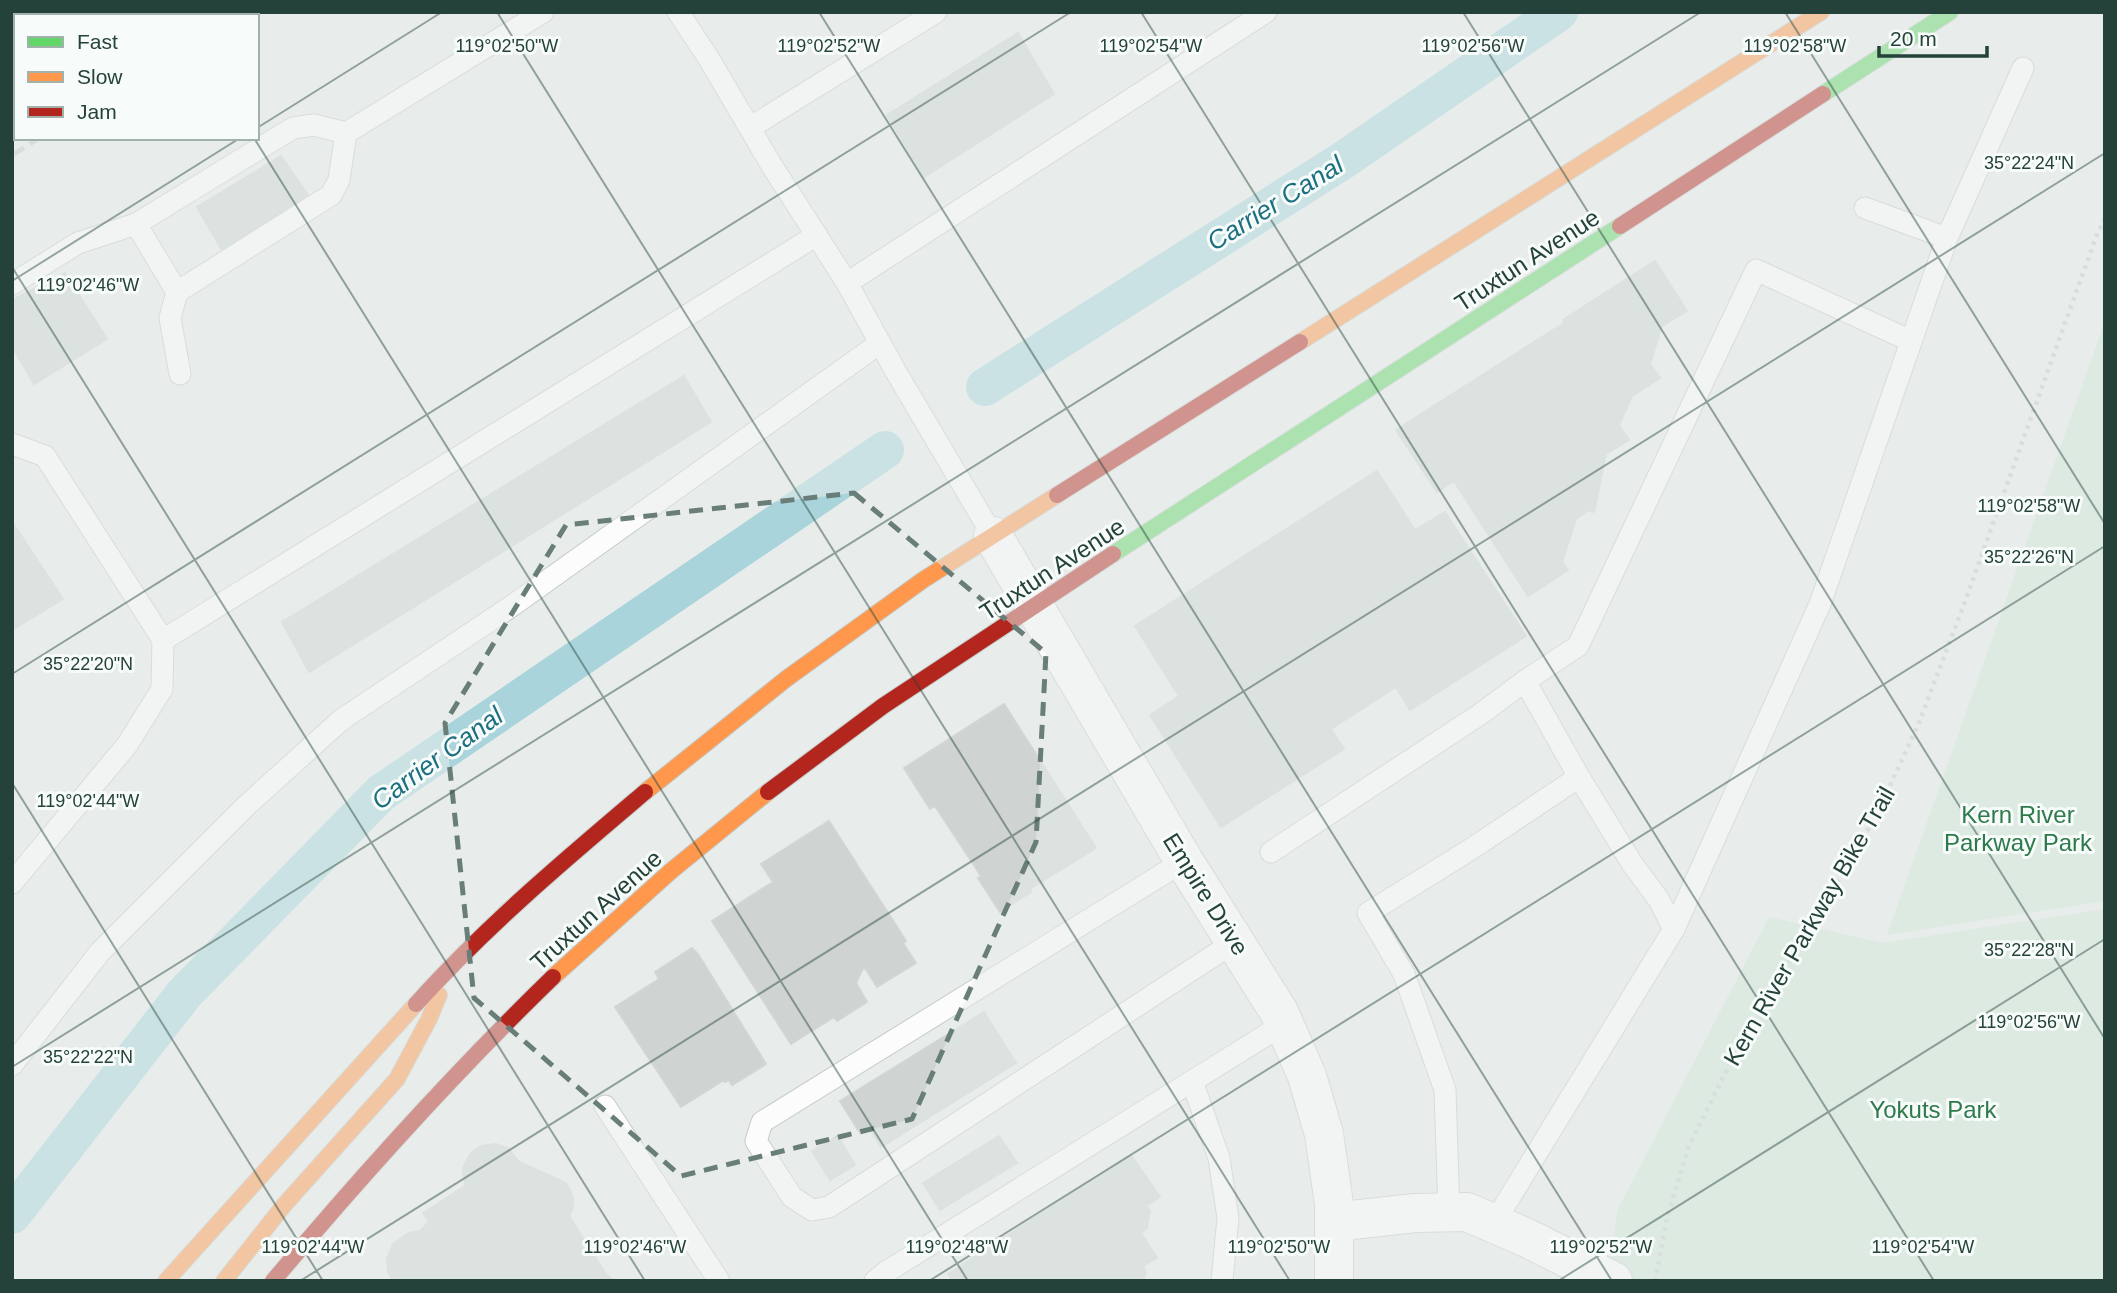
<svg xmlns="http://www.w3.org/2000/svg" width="2117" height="1293" font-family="Helvetica,sans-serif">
	<rect width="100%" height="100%" fill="#e8edeb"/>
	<g fill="#d1e6d8">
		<path d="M2105 321V901L1887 935Z"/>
		<path d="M2105 909V1281H1609L1617 1211 1769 917 1883 943Z"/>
	</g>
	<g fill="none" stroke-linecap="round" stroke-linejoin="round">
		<g stroke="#a9d4db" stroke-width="38">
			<path d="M985 387 1342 161 1559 12"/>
			<path d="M12 1215 184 994 381 793 885 450"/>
		</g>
	</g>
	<g fill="#cfd4d2" stroke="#d1d6d4" stroke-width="2">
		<path d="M1018 33 1054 94 924 177 887 115Z"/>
		<path d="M281 156 308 195 222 250 197 207Z"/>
		<path d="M1655 261 1687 311 1662 326 1650 364 1660 378 1632 396 1619 425 1629 440 1606 454 1594 512 1589 510 1576 519 1562 562 1568 570 1528 596 1454 481 1437 492 1396 430 1564 323 1563 320Z"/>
		<path d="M65 273 107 339 34 384 12 346V300Z"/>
		<path d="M684 376 711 422 309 672 282 622Z"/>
		<path d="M1377 471 1415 530 1445 512 1526 636 1410 710 1396 687 1331 729 1344 749 1221 827 1150 715 1179 696 1135 626Z"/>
		<path d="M12 522 63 599 12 630Z"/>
		<path d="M1004 704 1096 848 1030 889 1031 892 1000 912 978 878 981 876 935 806 930 809 904 768Z"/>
		<path d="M829 821 906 941 903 943 916 963 877 987 865 968 862 970 856 983 867 1002 837 1021 834 1017 791 1044 712 921 773 882 761 864Z"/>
		<path d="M692 948 698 954 766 1064 732 1085 729 1080 725 1082 724 1080 681 1107 615 1007 659 979 655 972Z"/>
		<path d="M984 1012 1016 1063 881 1147 869 1127 860 1133 840 1101Z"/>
		<path d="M838 1136 855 1165 830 1180 812 1151Z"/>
		<path d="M999 1136 1017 1163 940 1210 923 1183Z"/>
		<path d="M496 1144 508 1148 519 1162 566 1183 573 1197V1207L569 1216 606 1274 614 1281H393L388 1272 387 1259 393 1244 409 1233 420 1231 429 1222 423 1213 465 1186 463 1168 471 1153 481 1146Z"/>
		<path d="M1131 1155 1160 1197 1146 1206 1150 1211 1147 1228 1141 1233 1157 1258 1143 1266 1146 1272 1143 1281H953L948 1274Z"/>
	</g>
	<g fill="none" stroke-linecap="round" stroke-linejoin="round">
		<g stroke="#c5cac8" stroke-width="23">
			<g id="lane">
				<path d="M678 12 709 59 772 166 847 283 896 372 993 536"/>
				<path d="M751 127 936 12"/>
				<path d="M1865 208 1947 238"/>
				<path d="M847 283 1266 12"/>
				<path d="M12 284 78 243 136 224"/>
				<path d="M177 292 136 224 293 128 314 125 346 133 543 12"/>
				<path d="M180 374 170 318 177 292 331 195 339 180 346 133"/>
				<path d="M12 444 45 456 163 640 162 689 127 745 12 883"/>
				<path d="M163 640 817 235"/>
				<path d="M1525 681 1578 646 1756 270 1911 341"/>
				<path d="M1271 852 1482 713 1525 681 1579 777 1468 851 1368 913 1404 974 1445 1090 1449 1212"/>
				<path d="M1184 861 762 1122 756 1141 792 1197 812 1210 829 1207 1236 941"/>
				<path d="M1674 929 1820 604 1947 238 2023 68"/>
				<path d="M12 1065 100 952 246 806 341 720 516 603 880 343"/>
				<path d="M1192 1081 1219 1158 1228 1218 1222 1281"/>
				<path d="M605 1106 719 1281"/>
				<path d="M1494 1223 1674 929 1659 900 1633 865 1579 777"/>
				<path d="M875 1281 886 1272 1284 1024"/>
			</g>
		</g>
		<g stroke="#c5cac8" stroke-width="40">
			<g id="street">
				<path d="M993 536 1184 861 1279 1012 1307 1076 1324 1134 1334 1204V1281"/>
				<path d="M1334 1222 1415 1213 1467 1212 1527 1238 1613 1281"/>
			</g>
		</g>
		<g stroke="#c3cbc8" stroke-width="18">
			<g id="fast">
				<path d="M1823 94 1950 12"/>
				<path d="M1113 554 1620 226"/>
			</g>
		</g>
		<g stroke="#c3cbc8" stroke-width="18">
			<g id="slow">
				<path d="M1300 342 1821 12"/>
				<path d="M645 792 786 679 923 580 1057 495"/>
				<path d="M553 977 671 871 768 792"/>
				<path d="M166 1281 416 1004"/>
				<path d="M224 1281 285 1204 397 1079 429 1019 439 995"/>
			</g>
		</g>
		<g stroke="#c3cbc8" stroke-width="18">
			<g id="jam">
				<path d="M1620 226 1823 94"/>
				<path d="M1057 495 1300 342"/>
				<path d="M768 792 883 706 1113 554"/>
				<path d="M416 1004C486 926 566 859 645 792"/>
				<path d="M273 1281C362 1175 454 1073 553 977"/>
			</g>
		</g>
		<path stroke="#c3ccca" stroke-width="4.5" stroke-dasharray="3.5 5" stroke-linecap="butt" d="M1655 1281 1667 1218 1689 1146 1739 1045 1875 818 1918 725 1963 607 2096 237 2105 218"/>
		<use href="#lane" stroke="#fcfcfc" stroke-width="21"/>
		<use href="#street" stroke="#fcfcfc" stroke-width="38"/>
		<use href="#fast" stroke="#63d668" stroke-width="16"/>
		<use href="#slow" stroke="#ff974d" stroke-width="16"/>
		<use href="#jam" stroke="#b3261e" stroke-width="16"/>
		<g stroke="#c9cdcc" stroke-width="5" stroke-dasharray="14 7" stroke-linecap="butt">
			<path d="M190 16 196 12"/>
			<path d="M237 16 243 12"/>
			<path d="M12 126 16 124"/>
			<path d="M12 155 39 138"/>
		</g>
	</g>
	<path d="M0 0H2117V1293H0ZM854 493 1046 653 1036 842 912 1119 681 1176 474 998 445 723 566 525Z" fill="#e8edeb" fill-opacity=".55" fill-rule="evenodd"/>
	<path fill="none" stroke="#697e78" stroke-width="5" stroke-dasharray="14 9" stroke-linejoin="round" d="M854 493 1046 653 1036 842 912 1119 681 1176 474 998 445 723 566 525Z"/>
	<path fill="none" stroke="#24423a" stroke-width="2" stroke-opacity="0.45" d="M175 12 177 16M497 12 1290 1281M819 12 1612 1281M1141 12 1934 1281M1463 12 2105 1039M1785 12 2105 524M257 128 442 12M254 138 968 1281M12 267 645 1281M12 281 240 138M12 674 1071 12M12 783 323 1281M12 1067 1701 12M300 1281 2105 153M929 1281 2105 546M1558 1281 2105 939"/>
	<g text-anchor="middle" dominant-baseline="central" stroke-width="6" stroke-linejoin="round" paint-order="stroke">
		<g font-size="24" fill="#24423a" stroke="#f7fbf9">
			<text transform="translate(1527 260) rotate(-33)">Truxtun Avenue</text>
			<text transform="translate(1052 569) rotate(-33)">Truxtun Avenue</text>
			<text transform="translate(1206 894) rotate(58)">Empire Drive</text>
			<text transform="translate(596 910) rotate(-42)">Truxtun Avenue</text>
			<text transform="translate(1809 926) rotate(-60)">Kern River Parkway Bike Trail</text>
		</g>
		<g font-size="24" fill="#2d7a4b" stroke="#f7fbf9">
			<text x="2018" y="814">Kern River<tspan x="2018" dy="28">Parkway Park</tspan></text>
			<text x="1933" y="1109">Yokuts Park</text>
		</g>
		<g font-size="26" font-style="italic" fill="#1c6f80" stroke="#f7fbf9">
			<text transform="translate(1275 203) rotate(-32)">Carrier Canal</text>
			<text transform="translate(437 758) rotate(-36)">Carrier Canal</text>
		</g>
	</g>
	<g font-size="18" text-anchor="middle" fill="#24423a" stroke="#f7fbf9" stroke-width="6" stroke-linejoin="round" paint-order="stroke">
		<text x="1795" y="52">119°02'58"W</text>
		<text x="507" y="52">119°02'50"W</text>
		<text x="829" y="52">119°02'52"W</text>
		<text x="1151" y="52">119°02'54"W</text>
		<text x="1473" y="52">119°02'56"W</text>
		<text x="2029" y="169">35°22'24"N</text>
		<text x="88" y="291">119°02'46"W</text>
		<text x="2029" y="512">119°02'58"W</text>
		<text x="2029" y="563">35°22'26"N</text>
		<text x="88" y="670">35°22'20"N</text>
		<text x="88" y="807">119°02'44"W</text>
		<text x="2029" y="956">35°22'28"N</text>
		<text x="2029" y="1028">119°02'56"W</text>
		<text x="88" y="1063">35°22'22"N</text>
		<text x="313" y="1253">119°02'44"W</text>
		<text x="635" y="1253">119°02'46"W</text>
		<text x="957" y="1253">119°02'48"W</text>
		<text x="1279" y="1253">119°02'50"W</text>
		<text x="1601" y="1253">119°02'52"W</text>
		<text x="1923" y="1253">119°02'54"W</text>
	</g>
	<rect width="2117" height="1293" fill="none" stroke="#24423a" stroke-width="28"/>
	<rect x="14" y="14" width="245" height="126" fill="#f7fbf9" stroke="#a3b1ad" stroke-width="2"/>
	<rect x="28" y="37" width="35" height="10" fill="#63d668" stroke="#a3b1ad" stroke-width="2"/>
	<text x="77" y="49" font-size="21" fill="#24423a">Fast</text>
	<rect x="28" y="72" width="35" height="10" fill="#ff974d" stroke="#a3b1ad" stroke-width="2"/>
	<text x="77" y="84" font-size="21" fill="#24423a">Slow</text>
	<rect x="28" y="107" width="35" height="10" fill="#b3261e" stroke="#a3b1ad" stroke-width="2"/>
	<text x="77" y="119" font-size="21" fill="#24423a">Jam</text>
	<path d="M1879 46v10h108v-10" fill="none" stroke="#24423a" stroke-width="3.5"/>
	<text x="1890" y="46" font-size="21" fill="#24423a" stroke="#f7fbf9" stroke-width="5" paint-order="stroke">20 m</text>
</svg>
